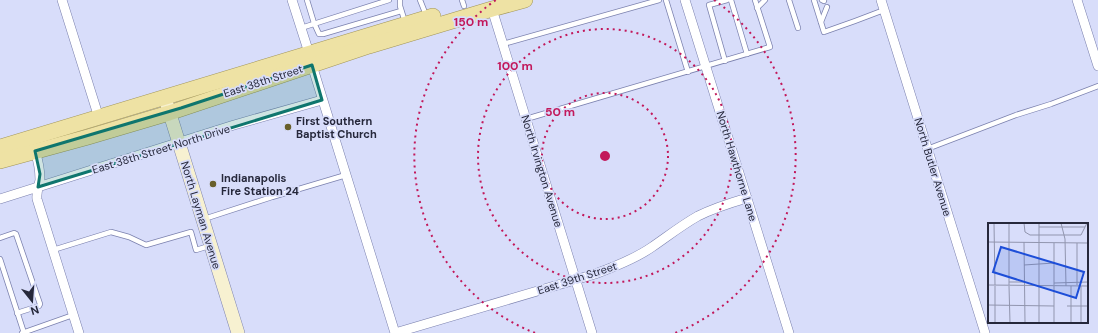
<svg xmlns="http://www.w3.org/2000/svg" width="1098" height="333" font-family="'DM Sans',sans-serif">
	<rect width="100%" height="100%" fill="#d8ddfa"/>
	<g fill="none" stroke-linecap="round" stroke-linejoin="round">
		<g stroke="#7b81ae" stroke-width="6">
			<g id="lane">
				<path d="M307 0 314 23 319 34H323L401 11"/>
				<path d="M400 0V6L405 22"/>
				<path d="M420 0 426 15"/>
				<path d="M462 0 464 6"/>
				<path d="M666 0 688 72"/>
				<path d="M731 0 747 54"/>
				<path d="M789 0 798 28"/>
				<path d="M814 0 824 32 855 21 884 10"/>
				<path d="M822 0 824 1"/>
				<path d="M757 8 765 0"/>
				<path d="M821 22 827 7"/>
				<path d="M301 28 389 0"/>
				<path d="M503 44 659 0"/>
				<path d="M725 61 709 5 727 0"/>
				<path d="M526 119 770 47 755 0"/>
				<path d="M927 149 1016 115 1051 104 1098 86"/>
				<path d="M204 219 272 197 346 175"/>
				<path d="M0 238 14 233 16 234 40 304 39 306 17 313"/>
				<path d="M53 250 111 232 129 237 146 245 191 232 196 250 209 246"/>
				<path d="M0 259 24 333"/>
				<path d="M22 333 73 315"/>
			</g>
		</g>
		<g stroke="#7b81ae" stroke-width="10">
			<g id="street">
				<path d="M62 0 99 118"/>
				<path d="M292 0 309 53"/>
				<path d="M685 0 789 333"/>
				<path d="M881 0 985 333"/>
				<path d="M1077 0 1098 66"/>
				<path d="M492 9 592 333"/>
				<path d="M312 65 395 333 595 274C614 267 635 259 652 247 668 236 682 225 698 216 714 208 730 203 747 198"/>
				<path d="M35 151C38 160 40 170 40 180 39 186 36 192 37 199L79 333"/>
				<path d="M0 199 234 125 322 100"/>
			</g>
		</g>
		<g stroke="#7b81ae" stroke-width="14">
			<path id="secondary" d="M165 98 238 333"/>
		</g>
		<g stroke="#a19558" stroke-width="16">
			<g id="primary">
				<path d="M0 147 433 16"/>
				<path d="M0 161 88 137 169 113 369 46 492 9 525 0"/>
			</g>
		</g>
		<use href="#lane" stroke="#fff" stroke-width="4.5"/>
		<use href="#street" stroke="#fff" stroke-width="9"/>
		<use href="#secondary" stroke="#f7f1d1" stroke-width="13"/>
		<use href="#primary" stroke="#eee2a4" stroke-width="15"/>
	</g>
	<path fill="#0f766e" fill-opacity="0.2" stroke="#0f766e" stroke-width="3" stroke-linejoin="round" d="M312 65 322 100 38 187 40 174 35 151 181 108Z"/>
	<g fill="none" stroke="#c2185b" stroke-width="2" stroke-dasharray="2 4">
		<circle cx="605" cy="156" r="63"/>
		<circle cx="605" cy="156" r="127"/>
		<path d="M535 333A190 190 0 0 1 496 0M714 0A190 190 0 0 1 675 333"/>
	</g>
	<g fill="#685f2b" stroke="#d8ddfa" stroke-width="1.5">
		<circle cx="288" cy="127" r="4"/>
		<circle cx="213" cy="184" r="4"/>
	</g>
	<g text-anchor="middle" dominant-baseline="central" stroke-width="3.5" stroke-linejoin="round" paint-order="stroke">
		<g font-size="11" fill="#26283b" stroke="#d8ddfa">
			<text transform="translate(263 81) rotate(-18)">East 38th Street</text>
			<text transform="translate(161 149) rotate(-17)">East 38th Street North Drive</text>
			<text transform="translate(737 166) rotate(73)">North Hawthorne Lane</text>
			<text transform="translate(933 167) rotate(73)">North Butler Avenue</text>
			<text transform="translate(542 171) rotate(73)">North Irvington Avenue</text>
			<text transform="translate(201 215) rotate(73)">North Layman Avenue</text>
			<text transform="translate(577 278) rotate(-18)">East 39th Street</text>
		</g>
		<g font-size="11" font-weight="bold" fill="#26283b" stroke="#d8ddfa" text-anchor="start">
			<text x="296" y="121">First Southern<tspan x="296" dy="13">Baptist Church</tspan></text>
			<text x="221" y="178">Indianapolis<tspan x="221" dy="13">Fire Station 24</tspan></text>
		</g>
	</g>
	<g transform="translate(988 223)">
		<rect width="100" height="100" fill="#d8ddfa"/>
		<path fill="none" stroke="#9195ae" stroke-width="1" d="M6 0 7 62M21 0V62M36 0 37 9 42 12H93L99 0M73 0 77 16 78 63M51 4H97M0 19 100 20M36 19 37 100M66 20V62M36 42 66 40M21 59H36M66 60 100 59M0 62 100 63M51 62V0M89 62V20M7 63V100M21 63 22 100M51 63V100M66 63V100M83 63V100M93 63V100M0 82 66 83M79 83H100"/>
		<path fill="#1d4ed8" fill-opacity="0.15" stroke="#1d4ed8" stroke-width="2" d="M13 24 96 49 88 75 5 49Z"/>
		<rect width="100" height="100" fill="none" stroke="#26283b" stroke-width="2"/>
	</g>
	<circle cx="605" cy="156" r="6" fill="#c2185b" stroke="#d8ddfa" stroke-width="2"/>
	<g font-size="12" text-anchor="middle" font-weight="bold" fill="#c2185b" stroke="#d8ddfa" stroke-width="3.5" stroke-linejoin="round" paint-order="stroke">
		<text x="471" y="26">150 m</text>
		<text x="515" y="70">100 m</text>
		<text x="560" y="116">50 m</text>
	</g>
	<g transform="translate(32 301) rotate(163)" stroke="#d8ddfa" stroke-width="3" paint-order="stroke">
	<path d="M0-3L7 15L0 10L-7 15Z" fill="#26283b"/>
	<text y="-6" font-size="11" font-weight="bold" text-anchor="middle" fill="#26283b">N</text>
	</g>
</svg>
